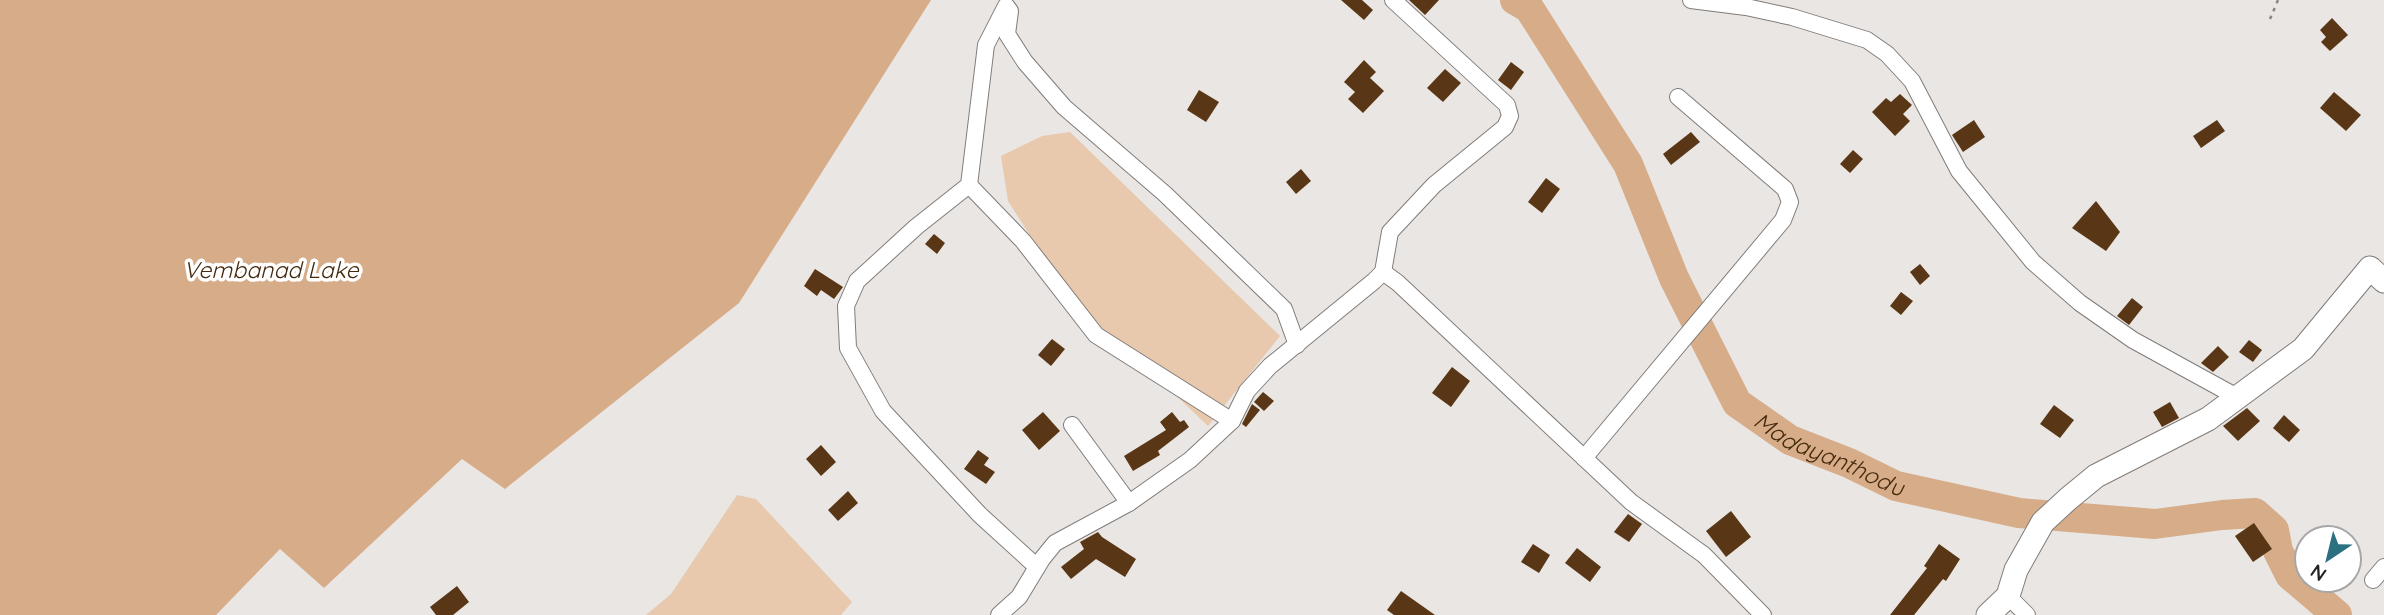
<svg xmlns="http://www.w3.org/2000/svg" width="2384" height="615" font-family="Quicksand,sans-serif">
	<rect width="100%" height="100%" fill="#eae6e3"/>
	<g fill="#e8c9ae">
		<path d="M1070 132 1280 336 1208 426 1145 366 1081 316 1008 201 1001 156 1042 136Z"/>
		<path d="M737 495 756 499 852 602 841 615H646L671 594Z"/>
	</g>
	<path fill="#d6ac89" d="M0 0H931L739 303 505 489 462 459 324 588 280 549 216 615H0Z"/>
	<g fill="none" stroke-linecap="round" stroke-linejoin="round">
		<path stroke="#d6ac89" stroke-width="30" id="s1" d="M1515 0 1529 8 1628 164 1674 278 1737 403 1790 440 1849 463 1896 486 2019 513 2155 524 2222 515 2255 513 2274 530 2278 551 2290 575 2337 615"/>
	</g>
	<g fill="#593615">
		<path d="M1341 0H1362L1373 10 1364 20Z"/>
		<path d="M1409 0H1439L1425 15Z"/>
		<path d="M2332 18 2348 35 2330 51 2321 42 2326 37 2320 30Z"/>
		<path d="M1364 60 1376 72 1370 78 1384 91 1363 113 1348 99 1355 92 1344 82Z"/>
		<path d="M1511 62 1524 72 1511 90 1498 80Z"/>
		<path d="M1445 69 1461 83 1443 102 1427 88Z"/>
		<path d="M1199 90 1219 102 1206 122 1187 110Z"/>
		<path d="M2334 92 2361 115 2346 131 2320 108Z"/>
		<path d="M1900 94 1912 105 1903 114 1910 121 1895 136 1872 112 1886 98 1891 102Z"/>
		<path d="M1974 120 1985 137 1963 152 1952 135Z"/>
		<path d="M2217 120 2225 131 2201 148 2193 136Z"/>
		<path d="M1691 132 1700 142 1671 165 1663 154Z"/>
		<path d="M1853 150 1863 159 1850 173 1840 164Z"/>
		<path d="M1301 169 1311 181 1296 194 1286 182Z"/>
		<path d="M1546 178 1560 189 1542 213 1528 202Z"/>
		<path d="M2096 201 2120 232 2106 251 2072 228Z"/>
		<path d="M934 234 945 243 937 254 925 244Z"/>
		<path d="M1920 264 1930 276 1920 285 1910 272Z"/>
		<path d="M815 269 843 287 834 299 821 290 817 296 804 286Z"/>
		<path d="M1901 292 1913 301 1901 315 1890 306Z"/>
		<path d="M2132 298 2143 307 2129 325 2117 316Z"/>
		<path d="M1052 339 1065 349 1051 366 1038 355Z"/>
		<path d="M2249 340 2262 350 2253 362 2239 352Z"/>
		<path d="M2218 346 2229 357 2213 372 2201 363Z"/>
		<path d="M1452 367 1470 381 1451 407 1432 393Z"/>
		<path d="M1263 392 1274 401 1264 411 1254 402Z"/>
		<path d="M2170 402 2179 418 2162 427 2153 412Z"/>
		<path d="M1252 404 1260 410 1246 427 1242 424Z"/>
		<path d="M2054 405 2074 420 2060 438 2040 424Z"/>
		<path d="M2247 408 2260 421 2238 441 2223 426Z"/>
		<path d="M1043 412 1060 431 1039 450 1022 430Z"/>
		<path d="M1172 412 1180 422 1184 420 1189 427 1158 451 1160 455 1133 471 1124 456 1166 430 1160 422Z"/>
		<path d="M2284 415 2300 430 2289 442 2273 428Z"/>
		<path d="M821 445 836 462 821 476 806 459Z"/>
		<path d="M978 450 989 458 984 465 995 472 986 484 964 469Z"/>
		<path d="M848 491 858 503 838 521 828 510Z"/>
		<path d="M1731 511 1751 537 1726 557 1706 531Z"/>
		<path d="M1628 514 1642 524 1629 542 1614 532Z"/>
		<path d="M2254 523 2272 549 2253 562 2235 536Z"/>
		<path d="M1098 532 1102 537 1136 559 1125 577 1096 559 1071 579 1061 567 1084 549 1080 542Z"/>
		<path d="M1533 544 1550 555 1539 573 1521 562Z"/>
		<path d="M1939 544 1960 559 1946 581 1943 579 1914 615H1890L1927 568 1924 566Z"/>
		<path d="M1577 548 1601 567 1590 582 1565 563Z"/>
		<path d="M457 586 469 602 453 615H436L430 607Z"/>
		<path d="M1401 591 1435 615H1394L1387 610Z"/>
	</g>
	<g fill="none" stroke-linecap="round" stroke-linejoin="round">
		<g stroke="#807c79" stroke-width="18">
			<g id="minor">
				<path d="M1691 0 1746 7 1792 17 1867 40 1887 54 1912 81 1959 171 2033 262 2080 303 2133 340 2237 397"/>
				<path d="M1006 6 986 45 969 185 916 227 857 281 846 306 848 348 883 411 980 515 1037 567"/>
				<path d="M1007 7 1010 11 1007 34 1025 62 1064 107 1165 194 1284 309 1297 345"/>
				<path d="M969 185 1023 241 1096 335 1232 421"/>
				<path d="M1383 272 1390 232 1434 185 1505 127 1510 116 1507 105 1393 0"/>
				<path d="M1072 425 1129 503"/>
				<path d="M1584 458 1783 220 1790 202 1785 189 1678 97"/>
				<path d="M2373 580 2384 567"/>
				<path d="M2008 596 2027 615"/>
				<path d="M999 615 1019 597 1042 559 1055 543 1129 503 1190 460 1232 421 1247 391 1270 366 1374 281 1383 272 1398 283 1631 502 1704 555 1763 615"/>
			</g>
		</g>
		<g stroke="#807c79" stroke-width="25">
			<path id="secondary" d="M1988 615 2008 596 2016 570 2043 522 2068 499 2096 476 2208 419 2303 349 2370 268 2384 281"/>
		</g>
		<path stroke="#898684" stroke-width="2.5" stroke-dasharray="3.5 5" stroke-linecap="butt" d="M2270 19 2278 0"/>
		<use href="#minor" stroke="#fff" stroke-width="16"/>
		<use href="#secondary" stroke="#fff" stroke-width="23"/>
	</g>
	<g text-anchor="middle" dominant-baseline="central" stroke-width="7" stroke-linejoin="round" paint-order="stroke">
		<g font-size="23" font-style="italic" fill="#462a0d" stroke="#fff">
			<text x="271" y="269">Vembanad Lake</text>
			<text stroke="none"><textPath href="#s1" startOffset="570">Madayanthodu</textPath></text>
		</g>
	</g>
	<g transform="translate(2328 559) rotate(215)"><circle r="33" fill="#ffffff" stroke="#a8a7a7" stroke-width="2"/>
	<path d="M0-5L12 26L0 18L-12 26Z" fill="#2c7180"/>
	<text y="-10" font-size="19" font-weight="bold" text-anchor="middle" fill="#252322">N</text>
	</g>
</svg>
